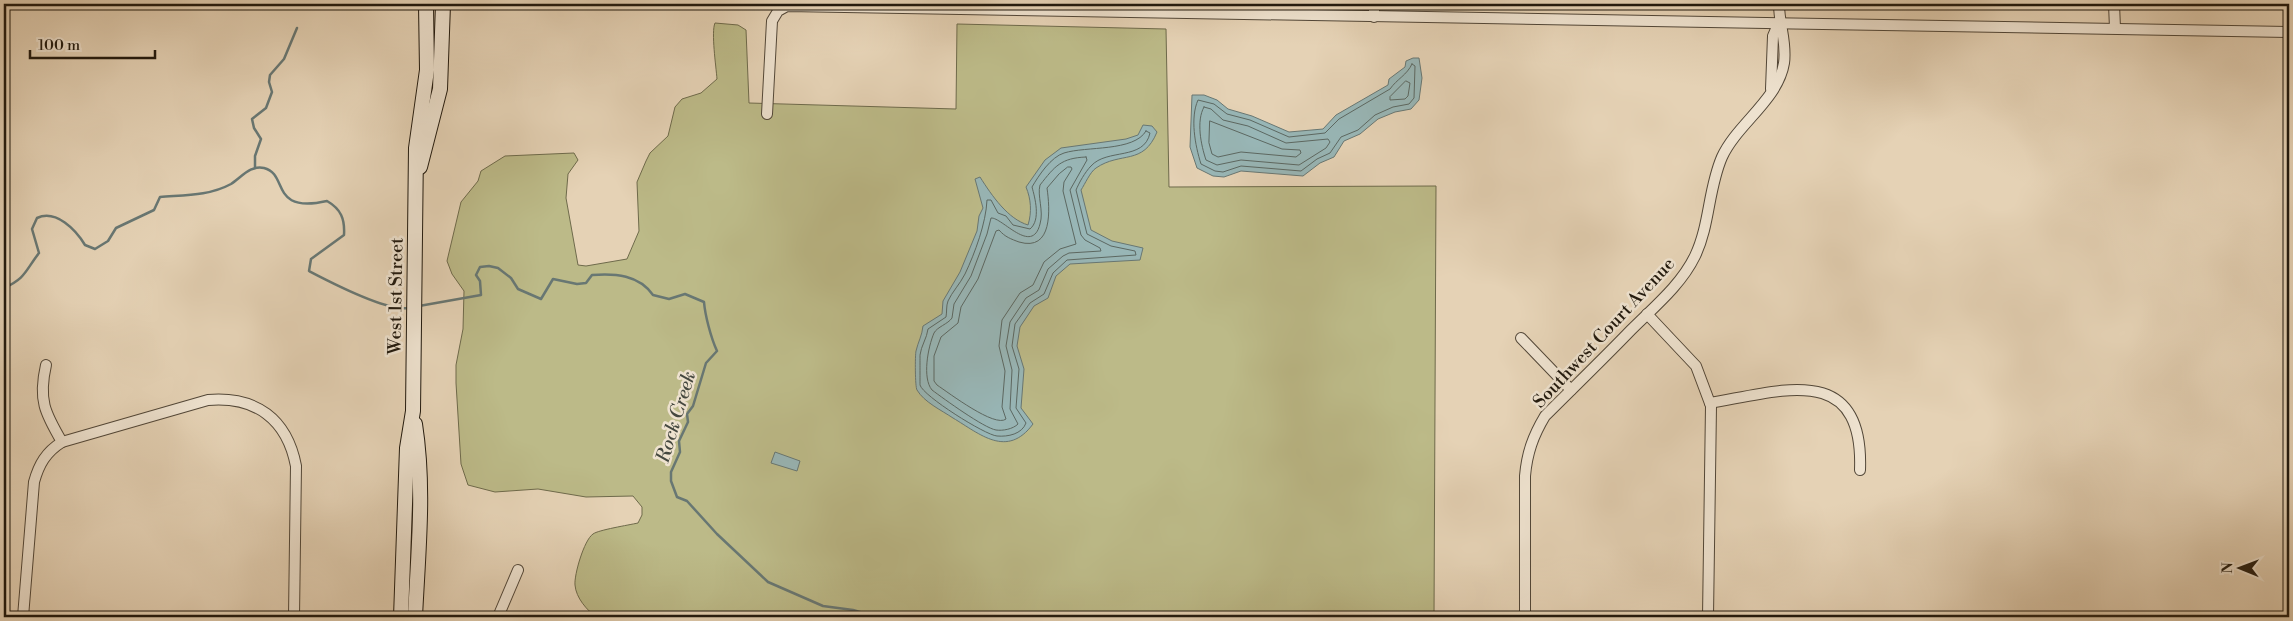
<svg xmlns="http://www.w3.org/2000/svg" width="2293" height="621" font-family="'Libre Bodoni',serif">
	<rect width="100%" height="100%" fill="#e5d2b5"/>
	<filter id="stains"><feTurbulence type="fractalNoise" baseFrequency=".004" numOctaves="4"/><feColorMatrix values="0 0 0 0 .2 0 0 0 0 .09 0 0 0 0 .02 0 0 0 .5 -.17"/></filter>
	<radialGradient id="worn" r=".72"><stop offset=".6" stop-color="#630" stop-opacity="0"/><stop offset="1" stop-color="#630" stop-opacity=".3"/></radialGradient>
	<path fill="#bcba88" stroke="#6e6a4b" d="M715 23 738 25 746 30 749 103 956 109 957 24 1166 29 1169 187 1436 186 1434 617H596C587 610 576 598 575 585 574 575 584 540 593 534 598 530 629 525 638 523L642 515V507L633 496 586 497 538 489 495 492 468 485 461 464 456 383V365L463 329 464 291 452 274 447 261 461 202 478 181 481 171 505 156 574 153 578 160 568 174 566 198 578 265 586 266 627 259 639 231 637 182 646 161 650 153 668 136 675 107 682 99 701 93 717 79C716 66 711 32 715 23Z"/>
	<g fill="#98b6b6" stroke="#687773">
		<path d="M1413 58H1419L1422 78 1419 100 1411 109 1395 112 1378 119 1360 134 1344 141 1334 157 1320 163 1303 176 1241 171 1224 177 1213 176 1197 168 1190 147 1192 95H1204L1217 100 1228 109 1252 116 1289 132 1323 129 1336 115 1388 85 1389 79 1405 67 1406 61Z"/>
		<path d="M1143 125 1152 126 1157 132C1143 166 1121 151 1096 168 1090 172 1085 184 1081 190L1091 230 1112 241 1143 248 1140 260 1070 264 1056 276 1048 298 1034 306 1020 327 1017 346 1024 369 1021 408 1033 424C1007 459 980 434 953 418 941 410 924 402 917 390 915 387 915 355 916 351 918 342 922 336 923 326L942 314 943 301 960 272 977 231 979 216 983 208 975 179 980 177C992 196 1008 219 1028 225 1032 212 1031 199 1026 187L1045 160 1061 148 1126 139 1138 135Z"/>
		<path d="M775 452 800 461 797 471 771 463Z"/>
	</g>
	<g fill="none" stroke-linecap="round" stroke-linejoin="round">
		<g stroke="#5c6862" stroke-width="1">
			<path d="M1412 64 1415 66 1414 98 1409 104 1393 107 1375 115 1358 130 1341 137 1330 153 1317 159 1301 171 1241 166 1223 172 1215 171 1201 164C1195 145 1190 118 1198 100L1214 104 1227 114 1250 120 1289 137 1325 133 1339 119 1390 89C1397 79 1407 75 1412 64Z"/>
			<path d="M1406 81 1410 83 1408 96 1405 99 1390 100V97Z"/>
			<path d="M1204 107 1211 109 1223 120 1248 126 1286 143 1328 139 1330 142 1326 148 1299 165 1241 160 1217 165 1206 160C1201 145 1196 121 1204 107Z"/>
			<path d="M1210 121 1282 149 1300 150 1301 153 1296 157 1241 152 1218 157 1212 154 1209 143Z"/>
			<path d="M1146 131 1150 133C1144 161 1107 148 1091 166 1085 172 1079 183 1076 190L1087 234 1111 246 1135 251 1136 255 1067 260 1053 273 1044 294 1030 303 1015 324 1012 346 1019 369 1016 408 1026 423C1022 434 1008 437 997 436 985 435 923 396 920 385 920 383 920 358 920 355 921 346 927 338 928 329L946 317C947 312 946 306 948 301 952 292 960 284 965 274 975 253 986 223 987 200H991L998 213 1006 216 1013 225 1030 229C1041 220 1035 198 1032 187 1039 175 1051 157 1064 153 1086 146 1134 152 1146 131Z"/>
			<path d="M1086 157 1087 160 1070 190 1081 235 1085 240 1100 248 1101 251 1069 253 1063 256 1048 269 1039 290 1026 298 1010 322 1006 346 1012 370 1010 409 1018 424C1013 429 1003 431 996 430 984 428 944 399 932 390 922 378 928 347 934 333 937 327 948 324 952 318L954 304 971 276 987 234 991 218C1002 217 1032 256 1040 224 1044 211 1037 196 1040 185 1055 166 1061 158 1086 157Z"/>
			<path d="M1068 167H1071L1072 169 1064 182 1063 191 1076 244 1060 249 1044 262 1033 285 1020 293 1002 320 999 346 1005 371 1002 407 1006 419C995 428 949 393 937 385L934 381V356L941 337 958 323 961 307 978 279 996 231 999 230C1005 237 1011 239 1019 242 1053 252 1050 209 1047 188L1059 174Z"/>
		</g>
		<g stroke="#687773" stroke-width="2.5">
			<path d="M255 168V156L261 139 254 128 252 119 266 108 272 92 269 82 270 75 284 59 297 28"/>
			<path d="M4 288C26 278 25 271 39 253L32 229 37 218C56 209 76 230 85 245L95 249 108 241 116 228 154 210 160 197C184 195 209 196 231 184 242 177 250 165 264 168 289 174 269 214 327 201 341 209 345 219 344 235L311 259 309 271C330 282 387 312 409 308"/>
			<path d="M419 306 481 295 480 281 476 275 480 267 489 266 498 268 511 278 518 289 541 299 553 279 577 284 586 283 592 275C615 273 639 275 653 295L669 299 685 294 704 302C705 315 711 338 717 351L706 363 693 406 687 414 688 422 679 441 680 452 671 472V481L677 497 687 501 717 534 768 582 823 606 853 610 877 617"/>
		</g>
		<g stroke="#524738" stroke-width="12">
			<g id="minor">
				<path d="M2114 4 2115 28"/>
				<path d="M1374 17V4"/>
				<path d="M1771 89 1773 36 1779 22"/>
				<path d="M767 114 772 21 778 11 787 6 2289 32"/>
				<path d="M1647 314 1696 366 1711 406 1708 617"/>
				<path d="M1521 338 1571 390"/>
				<path d="M46 365C38 400 45 413 62 442"/>
				<path d="M1710 403C1781 391 1864 361 1860 470"/>
				<path d="M4 617H24"/>
				<path d="M23 617 34 482C39 464 46 452 62 442L208 400C256 396 287 419 296 466L294 617"/>
				<path d="M498 617 518 570"/>
				<path d="M1525 617V476C1527 453 1533 436 1545 416 1574 387 1603 359 1631 330 1654 307 1681 285 1695 256 1710 225 1708 189 1722 157 1737 124 1778 100 1784 63 1787 42 1779 25 1779 4"/>
			</g>
		</g>
		<g stroke="#21190e" stroke-width="16">
			<g id="secondary">
				<path d="M420 167 440 89 443 4"/>
				<path d="M415 424C425 488 418 553 415 617"/>
				<path d="M401 617 407 448 413 411 416 148 427 70 426 4"/>
			</g>
		</g>
		<use href="#minor" stroke="#eee2cf" stroke-width="10"/>
		<use href="#secondary" stroke="#eee2cf" stroke-width="14"/>
	</g>
	<g text-anchor="middle" dominant-baseline="central" stroke-width="5" stroke-linejoin="round" paint-order="stroke">
		<g font-size="18" fill="#21190e" stroke="#eee2cf">
			<text transform="translate(396 296) rotate(-89)">West 1st Street</text>
			<text transform="translate(1604 333) rotate(-47)">Southwest Court Avenue</text>
		</g>
		<g font-size="19" font-style="italic" fill="#454840" stroke="#eee2cf">
			<text transform="translate(676 417) rotate(-73)">Rock Creek</text>
		</g>
	</g>
	<rect width="2293" height="621" fill="none" stroke="#e5d2b5" stroke-width="20"/>
	<rect x="5" y="5" width="2283" height="611" fill="none" stroke="#21190e" stroke-width="2.5"/>
	<rect x="10" y="10" width="2273" height="601" fill="none" stroke="#21190e"/>
	<g transform="translate(2240 568) rotate(271)" stroke="#eee2cf" stroke-width="4" paint-order="stroke">
	<path d="M0-4L9 19L0 12L-9 19Z" fill="#21190e"/>
	<text y="-8" font-size="14" font-weight="bold" text-anchor="middle" fill="#21190e">N</text>
	</g>
	<path d="M30 50v8h125v-8" fill="none" stroke="#21190e" stroke-width="2.5"/>
	<text x="38" y="50" font-size="15" fill="#21190e" stroke="#eee2cf" stroke-width="4" paint-order="stroke">100 m</text>
	<rect width="100%" height="100%" filter="url(#stains)"/>
	<rect width="100%" height="100%" fill="url(#worn)"/>
</svg>
